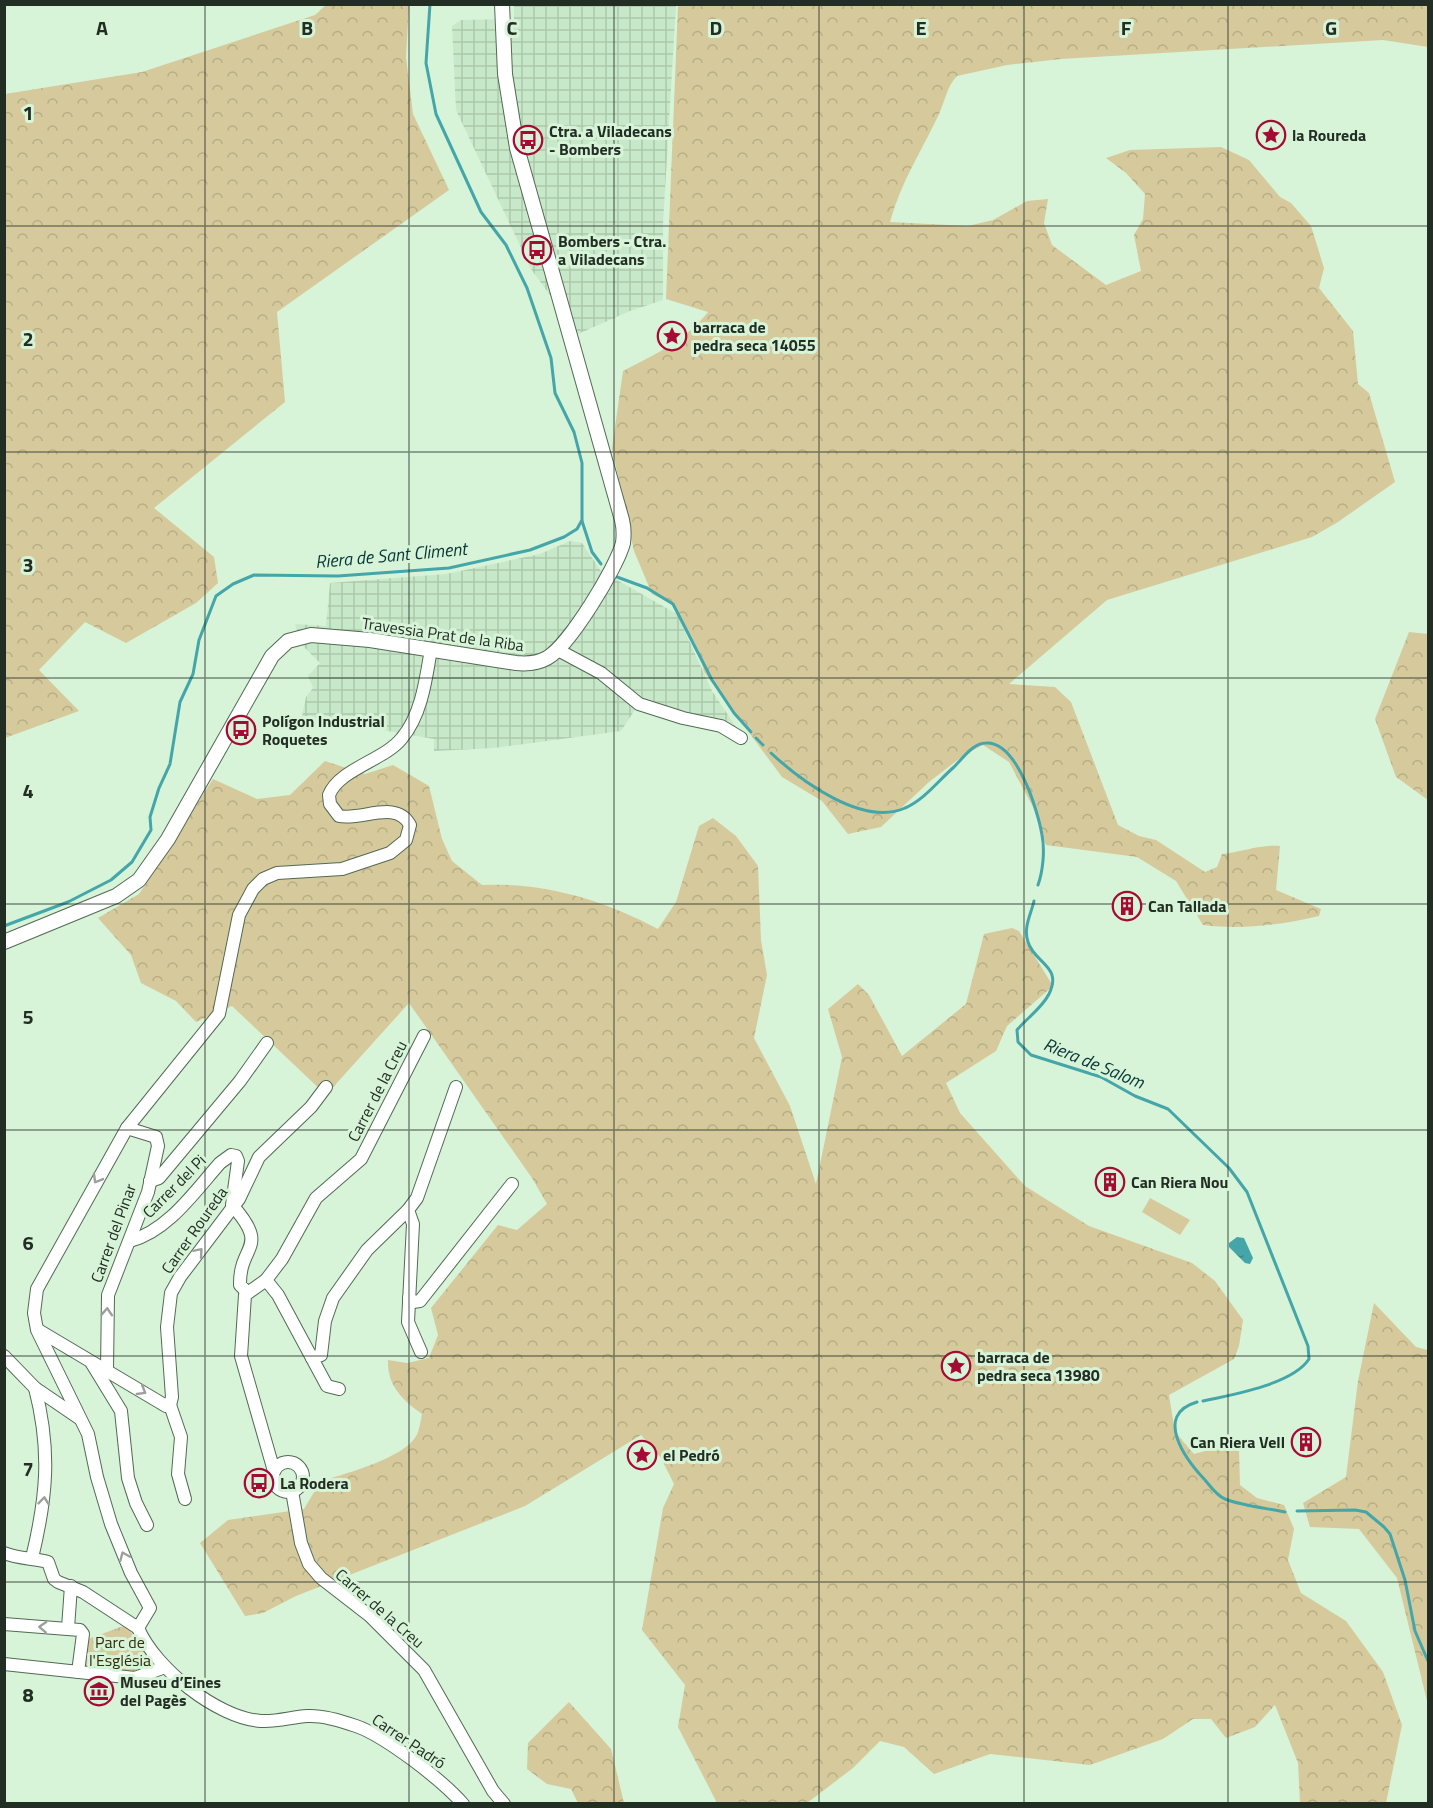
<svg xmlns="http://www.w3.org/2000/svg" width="1433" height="1808" font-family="'Titillium Web',sans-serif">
	<defs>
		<pattern id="industrial-grid" width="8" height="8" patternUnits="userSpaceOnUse" patternTransform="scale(1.5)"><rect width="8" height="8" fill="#c8e9c9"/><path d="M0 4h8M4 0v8" fill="none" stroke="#acc8ac"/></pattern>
		<pattern id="grass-tufts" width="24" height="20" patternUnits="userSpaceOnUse" patternTransform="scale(1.5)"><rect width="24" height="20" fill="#d6ca9c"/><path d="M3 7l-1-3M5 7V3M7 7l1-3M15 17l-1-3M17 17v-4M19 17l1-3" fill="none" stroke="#b7ae86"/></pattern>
		<pattern id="forest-crowns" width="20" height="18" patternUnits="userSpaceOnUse" patternTransform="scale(1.5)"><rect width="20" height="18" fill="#d6ca9c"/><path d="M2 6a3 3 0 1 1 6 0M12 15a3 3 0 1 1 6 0" fill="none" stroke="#b7ae86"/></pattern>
		<pattern id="water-ripples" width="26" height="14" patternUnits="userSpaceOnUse" patternTransform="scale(1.5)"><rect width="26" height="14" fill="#44a6a9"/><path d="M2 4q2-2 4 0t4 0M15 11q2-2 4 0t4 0" fill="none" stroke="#388889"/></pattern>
	</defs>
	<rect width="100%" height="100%" fill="#d7f3d8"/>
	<g fill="url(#industrial-grid)">
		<path d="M514 5H676L663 224V300L630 311 578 334 531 269 456 110 452 26 461 20 514 19Z"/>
		<path d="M570 541 582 543 601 571 677 614 712 691 736 727 640 702 621 731 494 748 434 751V739L302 716 306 697 313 688 308 676 320 663 302 645 295 624 326 626 330 583 446 574 540 554Z"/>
	</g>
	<path fill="url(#grass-tufts)" d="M126 1625 150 1658 151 1668 140 1673 85 1668 88 1639Z"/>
	<g fill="url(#forest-crowns)">
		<path d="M326 5H409L406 57 413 114 449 190 277 312 285 402 154 508 214 557 218 583 196 603 126 643 85 622 39 670 79 711 5 738V94L142 72 315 15Z"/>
		<path d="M678 5H1428V47L1383 40 1061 59 1007 65 957 76C947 86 945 101 939 114 922 150 900 184 890 222L968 226 993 220 1027 201 1048 199 1044 223 1052 245 1106 285 1141 271 1134 235 1143 219 1145 194 1126 173 1106 158 1130 150 1221 147 1249 160 1280 197 1291 203 1311 226 1324 268 1319 288 1353 331 1358 384 1369 393 1395 482 1338 522 1312 537 1107 600 1009 684 1055 687 1071 702 1118 825 1139 836 1156 840 1205 872 1217 867 1222 854C1242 852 1260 844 1280 846L1276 890 1321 909 1319 916C1280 925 1243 930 1203 925L1176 881 1137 857 1046 845 1033 807 1009 762 983 745 964 755 929 782 881 827 848 834 822 801 782 777 704 672 699 651 675 606 652 594 634 551 612 448 623 371C654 355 685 341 708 312L666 299Z"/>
		<path d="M1409 632 1428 634V800L1396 777 1375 719Z"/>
		<path d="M325 761 365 774 393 765 429 786 442 839 452 861 482 885C544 882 604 900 658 929L676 902 699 826 713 818 736 836 758 866 761 940 767 975 754 1038 790 1106 816 1184 842 1057 828 1009 858 984 869 995 902 1056 966 1004 984 934 1012 928 1019 931 1053 986 1007 1026 996 1051 946 1083 960 1113 1025 1186 1089 1226 1192 1263 1215 1281 1243 1320 1239 1346 1234 1359 1169 1395 1175 1432 1194 1454 1216 1448 1239 1450 1240 1485 1257 1498 1284 1505 1294 1529 1288 1560 1301 1593 1346 1621 1383 1672 1402 1725 1386 1803H1300L1298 1763 1275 1705 1255 1727 1226 1738 1211 1719H1193L1163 1739 1090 1765 990 1754 934 1774 904 1747 880 1741 853 1768 807 1803H717L678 1727 685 1685 642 1630 663 1508 674 1484 661 1458 641 1435 525 1506 296 1596 263 1613 245 1616 200 1543 228 1520 304 1509 320 1482C345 1473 409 1458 418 1432 420 1426 421 1419 422 1414 402 1400 387 1385 388 1360L407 1363 429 1358 438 1335 431 1308 498 1225 517 1230 547 1204 532 1178 409 1003 326 1095 232 1006 196 1022 176 1001 141 983 131 955 98 918 139 894 213 779 257 799 290 795Z"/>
		<path d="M1374 1303 1416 1347 1428 1350V1705L1397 1578 1359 1529 1310 1527 1303 1503 1346 1477 1358 1381Z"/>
		<path d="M569 1702 611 1749 624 1803H578L571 1789 547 1784 527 1769 528 1743Z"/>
	</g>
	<path fill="#d6ca9c" d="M1150 1198 1190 1220 1180 1235 1142 1212Z"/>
	<path fill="url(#water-ripples)" d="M1237 1237 1244 1238 1253 1258 1250 1264 1245 1263 1229 1247V1243Z"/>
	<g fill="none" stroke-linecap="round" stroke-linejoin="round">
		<g stroke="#44a6a9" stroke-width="3">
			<path d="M582 521 592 552 601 564"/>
			<path d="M617 577 647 588 673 604 712 680 734 713 751 732"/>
			<path d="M756 738 763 745"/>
			<path d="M771 753C801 781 863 827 905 808 924 800 939 780 954 767 963 758 973 743 986 743 1017 741 1038 811 1042 835 1045 850 1043 871 1038 885"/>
			<path d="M1034 901C1031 914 1023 928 1028 942 1034 963 1063 966 1049 994 1042 1008 1027 1018 1017 1030L1018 1042 1031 1055 1101 1077 1135 1096 1168 1109 1229 1168 1247 1192 1308 1346 1309 1359C1293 1384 1232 1395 1203 1401"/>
			<path d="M4 926 68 902 111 880 132 862 151 830 150 817 159 788 170 764 180 702 193 674 199 640 216 596 233 584 254 575 338 576 449 568 530 550 564 537 577 529 582 520V463L574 432 555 393 551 358 527 288 506 245 481 212 436 114 426 63 430 4"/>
			<path d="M1197 1402C1152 1415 1187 1461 1205 1480 1210 1486 1217 1496 1225 1499 1243 1506 1266 1508 1285 1512"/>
			<path d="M1297 1511 1355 1510 1366 1512 1384 1527 1390 1534 1405 1580 1415 1631 1428 1661"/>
		</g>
		<g stroke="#526a53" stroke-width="14">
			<g id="minor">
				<path d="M558 650 601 673 639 704 683 718 721 726 741 738"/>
				<path d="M150 1181 159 1178 240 1081 267 1043"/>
				<path d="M408 1210 413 1224 408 1322 421 1352"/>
				<path d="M130 1241C168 1231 195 1191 220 1163L231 1155 236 1156 238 1161 232 1205C271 1249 239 1244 240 1285L247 1292"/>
				<path d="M266 1280 278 1295 327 1386 339 1389"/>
				<path d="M409 1298 413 1302 420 1301 512 1184"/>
				<path d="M38 1330 166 1406 170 1405 172 1397 167 1327 171 1293 180 1277 239 1199 259 1157 311 1107 326 1087"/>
				<path d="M4 1356 35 1388 79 1418"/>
				<path d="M312 1358 321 1355 325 1321 333 1298 367 1250 408 1210 417 1198 456 1087"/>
				<path d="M91 1362 121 1411 128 1478 136 1503 147 1525"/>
				<path d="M107 1370 108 1295 148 1192 158 1146 156 1137 127 1128"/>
				<path d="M170 1405 181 1437 178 1474 185 1499"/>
				<circle cx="288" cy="1477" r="15"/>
				<path d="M274 1471 241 1356 245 1295 266 1280 282 1259 316 1198 361 1159 424 1036"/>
				<path d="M292 1491 301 1543 309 1564 321 1578 370 1616 424 1670 493 1791 504 1804"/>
				<path d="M4 1553C19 1559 33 1558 48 1562L54 1579 58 1582 83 1592 138 1628"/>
				<path d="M32 1558C47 1496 51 1450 35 1388"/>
				<path d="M4 1624 80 1630 83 1634 78 1672"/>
				<path d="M68 1628 71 1586"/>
				<path d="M138 1628 150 1608 131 1573 111 1524 97 1477 88 1434 37 1330 34 1313 37 1289 127 1128 219 1014 239 915 253 889 263 879 277 873 342 869 390 853 406 840 410 825C396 799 362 821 339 816L330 804 329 795C339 769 385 760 402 738 422 714 426 678 431 649"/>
				<path d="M138 1628C155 1668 217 1718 261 1721 277 1722 292 1717 307 1716 322 1715 342 1721 356 1726 385 1736 442 1780 463 1804"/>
				<path d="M4 1664 135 1678 165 1667"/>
			</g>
		</g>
		<g stroke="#526a53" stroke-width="16">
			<path id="tertiary" d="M4 942 116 896 139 880 168 839 272 656 288 641 311 635 370 640 516 663C526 664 538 663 547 658 569 646 617 567 623 543 624 535 624 528 622 520L517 148 505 74 502 4"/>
		</g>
		<use href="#minor" stroke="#fff" stroke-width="12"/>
		<use href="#tertiary" stroke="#fff" stroke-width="14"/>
	</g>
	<defs><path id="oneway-chevron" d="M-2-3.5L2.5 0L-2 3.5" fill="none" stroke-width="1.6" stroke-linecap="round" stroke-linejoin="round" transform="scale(1.5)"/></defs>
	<g stroke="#9ca09c">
		<use href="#oneway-chevron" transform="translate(97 1179) rotate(120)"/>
		<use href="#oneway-chevron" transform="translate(199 1252) rotate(-49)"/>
		<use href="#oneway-chevron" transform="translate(107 1312) rotate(-86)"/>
		<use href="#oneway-chevron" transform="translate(142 1391) rotate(31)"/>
		<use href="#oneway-chevron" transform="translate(44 1501) rotate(-84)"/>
		<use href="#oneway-chevron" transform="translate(124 1556) rotate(-113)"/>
		<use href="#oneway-chevron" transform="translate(43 1627) rotate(-177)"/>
	</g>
	<path fill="none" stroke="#222d23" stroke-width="1.5" stroke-opacity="0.55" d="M205 4V1804M409 4V1804M614 4V1804M819 4V1804M1024 4V1804M1228 4V1804M4 226H1428M4 452H1428M4 678H1428M4 904H1428M4 1130H1428M4 1356H1428M4 1582H1428"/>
	<defs>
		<g id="sight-ring" transform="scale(1.5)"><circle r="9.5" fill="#d7f3d8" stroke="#a50a34" stroke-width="1.5"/><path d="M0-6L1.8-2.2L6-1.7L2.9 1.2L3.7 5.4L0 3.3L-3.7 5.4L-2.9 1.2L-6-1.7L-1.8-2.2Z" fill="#a50a34"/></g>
		<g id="bus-ring" transform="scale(1.5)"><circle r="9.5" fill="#d7f3d8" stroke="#a50a34" stroke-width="1.5"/><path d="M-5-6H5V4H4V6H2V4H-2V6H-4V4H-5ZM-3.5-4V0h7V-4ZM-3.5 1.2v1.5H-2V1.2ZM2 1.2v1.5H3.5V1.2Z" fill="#a50a34"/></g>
		<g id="building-ring" transform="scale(1.5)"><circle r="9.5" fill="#d7f3d8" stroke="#a50a34" stroke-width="1.5"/><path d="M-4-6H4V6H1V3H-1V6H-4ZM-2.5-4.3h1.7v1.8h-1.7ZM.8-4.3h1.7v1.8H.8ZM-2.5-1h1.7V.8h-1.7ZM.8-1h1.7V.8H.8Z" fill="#a50a34"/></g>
		<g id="museum-ring" transform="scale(1.5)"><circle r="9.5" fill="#d7f3d8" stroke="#a50a34" stroke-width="1.5"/><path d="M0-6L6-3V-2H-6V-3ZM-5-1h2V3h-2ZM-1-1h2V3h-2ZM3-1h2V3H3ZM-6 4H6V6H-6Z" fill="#a50a34"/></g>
	</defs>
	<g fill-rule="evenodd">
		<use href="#sight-ring" x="1271" y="135"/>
		<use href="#bus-ring" x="528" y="140"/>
		<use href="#bus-ring" x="537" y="250"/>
		<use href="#sight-ring" x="672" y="336"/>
		<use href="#bus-ring" x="241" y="730"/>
		<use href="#building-ring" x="1127" y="906"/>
		<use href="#building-ring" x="1110" y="1182"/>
		<use href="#sight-ring" x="956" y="1366"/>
		<use href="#building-ring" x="1306" y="1442"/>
		<use href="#sight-ring" x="642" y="1455"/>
		<use href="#bus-ring" x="259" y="1483"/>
		<use href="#museum-ring" x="99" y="1691"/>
	</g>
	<g text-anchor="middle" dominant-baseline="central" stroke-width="6" stroke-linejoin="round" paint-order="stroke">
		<g font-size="16" font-weight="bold" fill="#222d23" stroke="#d7f3d8" text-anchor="start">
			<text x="549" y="131">Ctra. a Viladecans<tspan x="549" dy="18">- Bombers</tspan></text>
			<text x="1292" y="135">la Roureda</text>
			<text x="558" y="241">Bombers - Ctra.<tspan x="558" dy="18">a Viladecans</tspan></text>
			<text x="693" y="327">barraca de<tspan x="693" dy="18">pedra seca 14055</tspan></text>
			<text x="262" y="721">Polígon Industrial<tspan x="262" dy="18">Roquetes</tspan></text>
			<text x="1148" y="906">Can Tallada</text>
			<text x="1131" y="1182">Can Riera Nou</text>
			<text x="977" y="1357">barraca de<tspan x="977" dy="18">pedra seca 13980</tspan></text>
			<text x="1285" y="1442" text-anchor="end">Can Riera Vell</text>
			<text x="663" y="1455">el Pedró</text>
			<text x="280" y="1483">La Rodera</text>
			<text x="120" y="1682">Museu d’Eines<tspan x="120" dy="18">del Pagès</tspan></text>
		</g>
		<g font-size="16" fill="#222d23" stroke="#d7f3d8">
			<text transform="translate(443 634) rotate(8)">Travessia Prat de la Riba</text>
			<text transform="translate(377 1091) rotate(-63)">Carrer de la Creu</text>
			<text transform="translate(174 1186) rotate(-45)">Carrer del Pi</text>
			<text transform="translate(194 1230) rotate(-55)">Carrer Roureda</text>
			<text transform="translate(113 1233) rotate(-70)">Carrer del Pinar</text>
			<text transform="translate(380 1608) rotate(41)">Carrer de la Creu</text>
			<text transform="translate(409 1741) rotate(34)">Carrer Padró</text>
		</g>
		<g font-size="16" fill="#342c0c" stroke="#d7f3d8">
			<text x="120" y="1642">Parc de<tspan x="120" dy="18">l'Església</tspan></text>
		</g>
		<g font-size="18" font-style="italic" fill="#063637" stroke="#d7f3d8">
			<text transform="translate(391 555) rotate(-5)">Riera de Sant Climent</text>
			<text transform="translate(1094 1063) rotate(22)">Riera de Salom</text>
		</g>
	</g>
	<g font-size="20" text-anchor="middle" font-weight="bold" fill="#222d23" stroke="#d7f3d8" stroke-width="6" stroke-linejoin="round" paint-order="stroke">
		<text x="102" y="35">A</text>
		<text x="307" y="35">B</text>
		<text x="512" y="35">C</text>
		<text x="716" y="35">D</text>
		<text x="921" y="35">E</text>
		<text x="1126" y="35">F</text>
		<text x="1331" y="35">G</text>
		<text x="28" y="120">1</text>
		<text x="28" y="346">2</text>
		<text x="28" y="572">3</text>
		<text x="28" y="798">4</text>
		<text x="28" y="1024">5</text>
		<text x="28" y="1250">6</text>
		<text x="28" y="1476">7</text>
		<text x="28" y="1702">8</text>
	</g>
	<rect width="1433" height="1808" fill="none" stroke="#222d23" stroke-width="12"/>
</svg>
